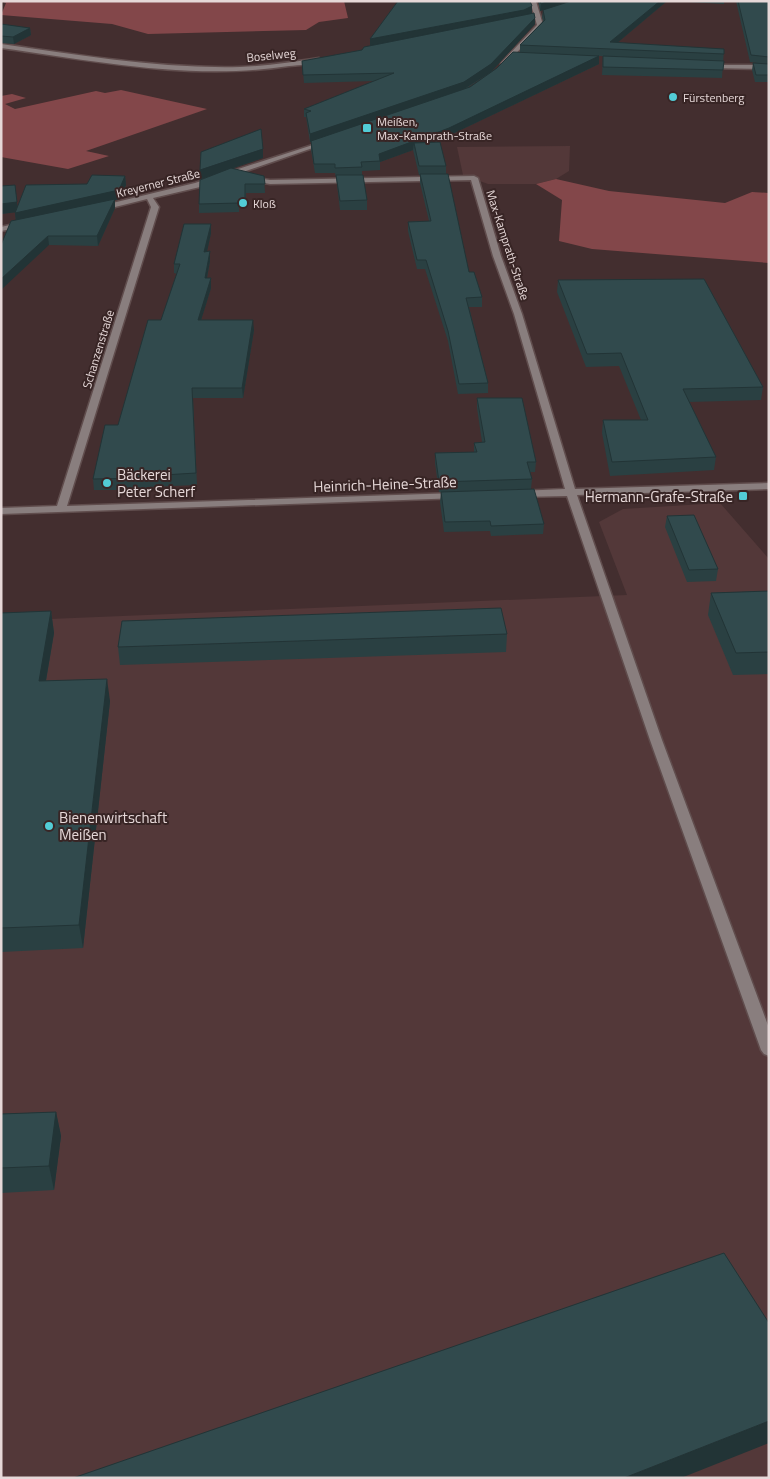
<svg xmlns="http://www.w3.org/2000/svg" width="770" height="1479" font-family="'Titillium Web',sans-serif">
	<rect width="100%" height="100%" fill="#432e2f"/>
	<g fill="#533839">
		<path d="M570 146 569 171 556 179 536 184H488L463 175 457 147Z"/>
		<path d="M720 503 769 559V1478H1V621L627 595 599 522 623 509Z"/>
	</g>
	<g fill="#83474a">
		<path d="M1 1H344L348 18 319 22 306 30 148 34 112 24 1 15 6 3Z"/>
		<path d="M121 90 207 109 86 151 109 156 68 169 1 157V96L12 94 26 98 5 104 15 109 96 91 105 93Z"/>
		<path d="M556 179 609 191 725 203 752 192 769 193V263L592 249 559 241 562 200 536 184Z"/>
	</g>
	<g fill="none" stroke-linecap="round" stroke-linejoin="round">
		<g stroke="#604d4d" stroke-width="3">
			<g id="minor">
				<path d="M530 1H536L543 25 505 65H501V63L537 25Z"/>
				<path d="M1 44C80 55 160 69 240 67 266 66 293 62 319 58L322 60C313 65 299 65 289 66 194 81 95 61 1 48Z"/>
				<path d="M706 65H769V69L708 68Z"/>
				<path d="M325 141 330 142 200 187 153 198 159 207 67 506 456 493 461 496 460 498 1 514V508L57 506 151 207 147 199 99 211H96V207L195 183Z"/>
				<path d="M474 176 478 178 501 256 522 314 575 489 769 483V489L577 495 662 740 769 1028V1056L764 1054 761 1050 650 740 567 496 519 497 514 494 519 491 565 489 514 314 493 256 471 180 270 184 244 179 248 177 270 180Z"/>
				<path d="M23 222H26V226L1 231V227Z"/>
			</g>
		</g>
		<use href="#minor" fill="#897e7e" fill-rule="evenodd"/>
	</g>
	<g fill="#2a4042">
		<path d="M538 1H569L540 11Z"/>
		<path d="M571 1H667L617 43 724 49 722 78 602 75 603 56H599V64L448 136 432 143 446 166V174L469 272 482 297V307H469L488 383V393L458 394 448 341 425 269H417L408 231V222L429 221 420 183V175H419L413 150 380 162V170L362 171V175L367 200V210H340L337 185 336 177 335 173H315L311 150V142H310L306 117H304V109L374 81 304 83 302 61 362 50 370 46V39L532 13 527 15 535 18V24L491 72 467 88 470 87 497 68 520 52V45L543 21 542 17 543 10Z"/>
		<path d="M671 1H724V4Z"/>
		<path d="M736 1H769V82H755L752 70 753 63H757L750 62Z"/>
		<path d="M1 24 30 28 31 35 14 44 1 43Z"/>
		<path d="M263 158 231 169 264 176 265 193H246V208H239V212L199 213V204L222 172 201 179 200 170Z"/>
		<path d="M125 176 126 185 119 199 115 200V208L98 246 49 245 16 220 15 212 1 214V186L17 206 87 184Z"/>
		<path d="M211 224V233L207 251 210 261 207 278H211V288L201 320 254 330 243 398H193L197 485 148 487 147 490H94L93 479 118 425 161 320 177 274 174 273V264Z"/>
		<path d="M558 280 763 387 761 400 689 402 716 457 714 470 610 476 602 433 603 420H641L619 366 586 367 557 292Z"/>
		<path d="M477 398 536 462 535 472H530L532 479 531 489 544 524 543 534 491 536 490 531 444 532 440 502 441 492H439L435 463V453L474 452V443L482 442 477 408Z"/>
		<path d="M667 516 718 569 716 581 687 582 665 527Z"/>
		<path d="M769 591V674L733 675 708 615 711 593Z"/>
		<path d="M51 611 54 633 46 681 110 701 83 948 1 952V613Z"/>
		<path d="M507 634 506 652 120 665 118 647Z"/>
		<path d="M56 1112 61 1136 54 1190 1 1193V1114Z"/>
	</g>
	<g fill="#223436">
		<path d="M549 1H569L540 11 541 4Z"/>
		<path d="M660 1H667L610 49V42Z"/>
		<path d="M532 6V13L523 16 370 46V39Z"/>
		<path d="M535 18V24L491 72 464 89 310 142V134Z"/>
		<path d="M30 28 31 35 14 44 13 37Z"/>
		<path d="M599 56V64L448 136 415 149 414 143 413 150 380 162 379 154Z"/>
		<path d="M263 149V158L201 179 200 170Z"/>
		<path d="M125 176 126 185 119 199 115 200V208L98 246 97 236 16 222 15 213Z"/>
		<path d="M15 185 18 212 1 214V204Z"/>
		<path d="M211 224V233L205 261 204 252Z"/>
		<path d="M48 236 49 245 1 290V279Z"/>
		<path d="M210 251V261L205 288V278Z"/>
		<path d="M211 278V288L198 330V320Z"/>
		<path d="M253 320 254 330 243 398 242 388Z"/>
		<path d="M51 611 54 633 42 703 39 681Z"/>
		<path d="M107 679 110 701 83 948 79 925Z"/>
		<path d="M56 1112 61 1136 54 1190 49 1166Z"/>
		<path d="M769 1421V1443L681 1478H624Z"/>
	</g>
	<g fill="#314a4d" stroke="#223436">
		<path d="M398 1H530L532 6 524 10 370 39Z"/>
		<path d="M540 1H549L541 4Z"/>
		<path d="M571 1H660L610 42 724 49V54L520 45 545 20 543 10Z"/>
		<path d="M738 1H769V57L751 55Z"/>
		<path d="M534 13 535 18 491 64 464 82 310 134 306 113 311 111 304 109 394 73 303 75 302 61 362 50 364 47Z"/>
		<path d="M1 24 30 28 13 37 1 36Z"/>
		<path d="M513 52 599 56 449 128 379 154 380 161 361 162 362 167 335 168V164H314L311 141 470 87 497 68Z"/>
		<path d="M603 56 724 61 723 70 603 67Z"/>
		<path d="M753 63 769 64V75H756Z"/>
		<path d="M261 129 263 149 200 170 201 152Z"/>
		<path d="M440 142 446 166H419L414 143Z"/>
		<path d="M231 168 264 176 265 184H245V199L239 200V203L199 204 200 180Z"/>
		<path d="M420 174H448L469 272H474L482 297 466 298 488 383 459 384 448 331 426 260H417L408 222 431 221Z"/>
		<path d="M92 175 125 176 119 190 15 213 26 185 87 184Z"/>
		<path d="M336 175H363L367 200 340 201Z"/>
		<path d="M15 185 17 202 1 204V186Z"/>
		<path d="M115 199 97 236H48L1 279V245L11 221Z"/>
		<path d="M184 224H211L204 252 210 251 205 278H211L198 320H253L242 388H192L196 473 147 476 146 478 93 479 105 425H118L148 320H161L180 264H174Z"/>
		<path d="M704 279 763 387 683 389 716 457 612 462 603 420H648L621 353 587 354 558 280Z"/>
		<path d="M477 398H522L536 462H527L532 479 439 482 435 453 477 452 474 443 485 442Z"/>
		<path d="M534 489 544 524 491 526 490 521 445 522 441 492Z"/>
		<path d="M694 515 718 569 689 570 667 516Z"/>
		<path d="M769 591V652L736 653 711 593Z"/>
		<path d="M501 608 507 634 118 647 122 621Z"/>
		<path d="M51 611 39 681 107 679 79 925 1 928V613Z"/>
		<path d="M56 1112 49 1166 1 1168V1114Z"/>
		<path d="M724 1253 769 1323V1421L624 1478H73Z"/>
	</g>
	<g fill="#52ccd6" stroke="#382525" stroke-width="2">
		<circle cx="673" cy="97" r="5"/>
		<rect x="362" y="123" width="10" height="10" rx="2.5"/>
		<circle cx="243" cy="203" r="5"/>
		<circle cx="107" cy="483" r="5"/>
		<rect x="738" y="491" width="10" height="10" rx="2.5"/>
		<circle cx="49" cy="826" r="5"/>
	</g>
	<g text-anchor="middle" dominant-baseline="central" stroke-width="4" stroke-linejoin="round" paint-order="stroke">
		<g font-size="12" fill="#e6d8d8" stroke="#382525">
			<text transform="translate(271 55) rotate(-6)">Boselweg</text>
			<text transform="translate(158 183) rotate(-14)">Kreyerner Straße</text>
			<text transform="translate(508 245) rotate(72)">Max-Kamprath-Straße</text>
			<text transform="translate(98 349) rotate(-73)">Schanzenstraße</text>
		</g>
		<g font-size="12" fill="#e6d8d8" stroke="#382525" text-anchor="start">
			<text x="683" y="97">Fürstenberg</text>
			<text x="377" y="121">Meißen,<tspan x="377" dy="14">Max-Kamprath-Straße</tspan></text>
			<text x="253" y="203">Kloß</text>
		</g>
		<g font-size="15" fill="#e6d8d8" stroke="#382525" text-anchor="start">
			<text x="117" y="474">Bäckerei<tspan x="117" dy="17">Peter Scherf</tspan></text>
			<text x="733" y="496" text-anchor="end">Hermann-Grafe-Straße</text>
			<text x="59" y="817">Bienenwirtschaft<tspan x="59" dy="17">Meißen</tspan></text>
		</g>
		<g font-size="15" fill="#e6d8d8" stroke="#382525">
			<text transform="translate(385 484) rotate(-2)">Heinrich-Heine-Straße</text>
		</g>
	</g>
	<rect width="770" height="1479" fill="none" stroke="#e6d8d8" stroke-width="5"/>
</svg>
